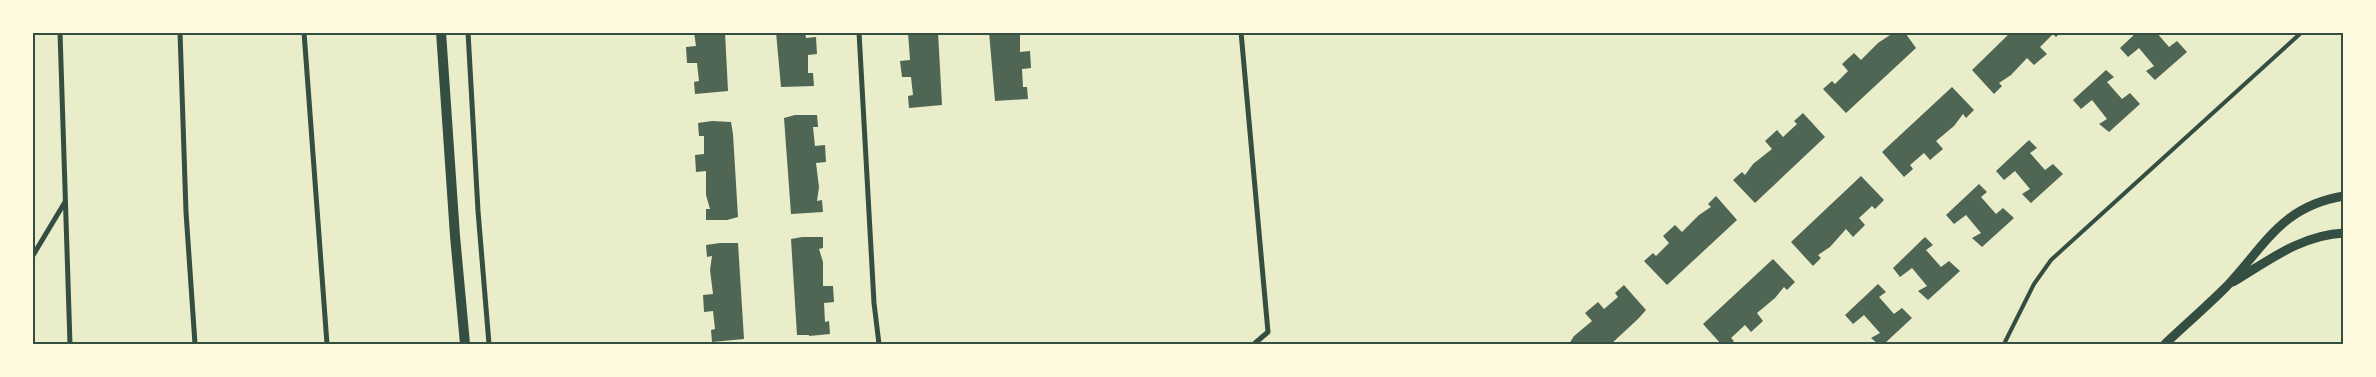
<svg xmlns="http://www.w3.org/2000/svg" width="2376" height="377" font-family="'Open Sans',sans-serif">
	<rect width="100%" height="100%" fill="#e9edc9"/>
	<g fill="#4f6655">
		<path d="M694 32H725L728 91 695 94 694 82 699 81 697 63H687L686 47 696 46Z"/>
		<path d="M776 32H805L806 38 816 37 817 54 808 55V73H813L814 86 781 87Z"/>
		<path d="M908 32H938L942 105 909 108 908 96 913 95 911 77H902L900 61 910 60Z"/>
		<path d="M989 32H1020V52L1030 51 1031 68 1022 69 1023 87H1027L1028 99 995 101Z"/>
		<path d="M1888 32 1906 34 1916 48 1846 113 1823 89 1832 81 1835 84 1848 71 1842 64 1854 53 1861 60 1878 43 1890 35Z"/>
		<path d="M2011 32H2061L2056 37 2053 34 2040 47 2047 54 2034 65 2027 58 2011 75 1999 83 2002 86 1994 94 1972 70Z"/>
		<path d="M2137 32H2156L2169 47 2177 41 2187 52 2155 80 2146 71 2154 66 2139 48 2128 57 2120 48Z"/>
		<path d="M2106 70 2114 77 2107 82 2122 99 2130 93 2140 104 2109 132 2099 124 2107 119 2092 100 2081 109 2073 100Z"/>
		<path d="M1952 87 1974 110 1966 118 1963 114 1954 126 1936 141 1943 149 1930 160 1924 153 1910 165 1913 169 1904 177 1882 152Z"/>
		<path d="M1803 113 1825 137 1755 203 1733 180 1742 172 1745 175 1753 164 1772 149 1765 141 1777 130 1783 137 1797 124 1794 121Z"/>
		<path d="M795 115H817L818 127H813L815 146 825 145 826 162 816 163 819 187 817 201 822 200 823 212 791 214 784 118Z"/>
		<path d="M712 121 731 122 733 134 738 217 727 220H706V209H710L706 195V171L696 172 695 155 704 154V136H699L698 123Z"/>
		<path d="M2029 140 2037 148 2030 153 2045 170 2053 164 2063 174 2031 203 2022 194 2030 189 2015 171 2004 180 1996 171Z"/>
		<path d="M1861 176 1884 200 1875 209 1872 206 1859 218 1865 225 1853 237 1846 229 1830 247 1818 255 1821 258 1813 266 1791 242Z"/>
		<path d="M1979 184 1987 192 1981 197 1996 214 2003 208 2014 218 1982 247 1972 238 1981 233 1966 215 1954 224 1946 215Z"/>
		<path d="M1716 196 1737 220 1667 285 1644 261 1653 253 1656 256 1669 243 1663 236 1675 225 1682 232 1699 215 1711 207 1708 204Z"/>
		<path d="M802 237H823V248L819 249 823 262V286H833L834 302 824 303 825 322 829 321 830 334 809 336V335H797L791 239Z"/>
		<path d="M1925 237 1933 245 1926 250 1941 267 1949 261 1960 271 1928 300 1918 291 1927 286 1912 268 1900 277 1893 268Z"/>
		<path d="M720 243H738L744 339 712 342 711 330 715 329 713 311 704 312 703 295 713 294 710 270 712 256 707 257 706 245Z"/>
		<path d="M1773 259 1795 282 1787 290 1784 287 1775 298 1757 313 1763 321 1751 332 1745 325 1731 338 1734 341 1730 344H1721L1703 324Z"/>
		<path d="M1878 284 1886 292 1879 297 1894 314 1902 308 1912 318 1884 344H1878L1871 338 1880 333 1864 315 1853 324 1845 315Z"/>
		<path d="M1624 285 1646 310 1638 319 1611 344H1569L1574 336 1592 321 1585 313 1598 302 1604 309 1618 297 1615 293Z"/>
	</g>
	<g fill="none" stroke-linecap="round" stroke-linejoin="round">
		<path stroke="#344e41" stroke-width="4" d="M2004 344 2034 284 2051 260 2302 32"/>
		<g stroke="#344e41" stroke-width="5">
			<path d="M60 32 70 344"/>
			<path d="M180 32 186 212 195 344"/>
			<path d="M304 32 327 344"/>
			<path d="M468 32 478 211 489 344"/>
			<path d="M859 32 874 303 879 344"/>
			<path d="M1241 32 1268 332 1254 344"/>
			<path d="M32 257 65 202"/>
		</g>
		<g stroke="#344e41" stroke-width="9">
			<path d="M2233 282C2268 261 2301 235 2344 233"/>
			<path d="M2165 344C2185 325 2206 307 2226 287 2265 246 2281 206 2344 196"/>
		</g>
		<path stroke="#344e41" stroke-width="10" d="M441 32 455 236 465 344"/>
	</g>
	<rect width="2376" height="377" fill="none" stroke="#fefae0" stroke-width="68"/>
	<rect x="34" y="34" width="2308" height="309" fill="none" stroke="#344e41" stroke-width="2"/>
</svg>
